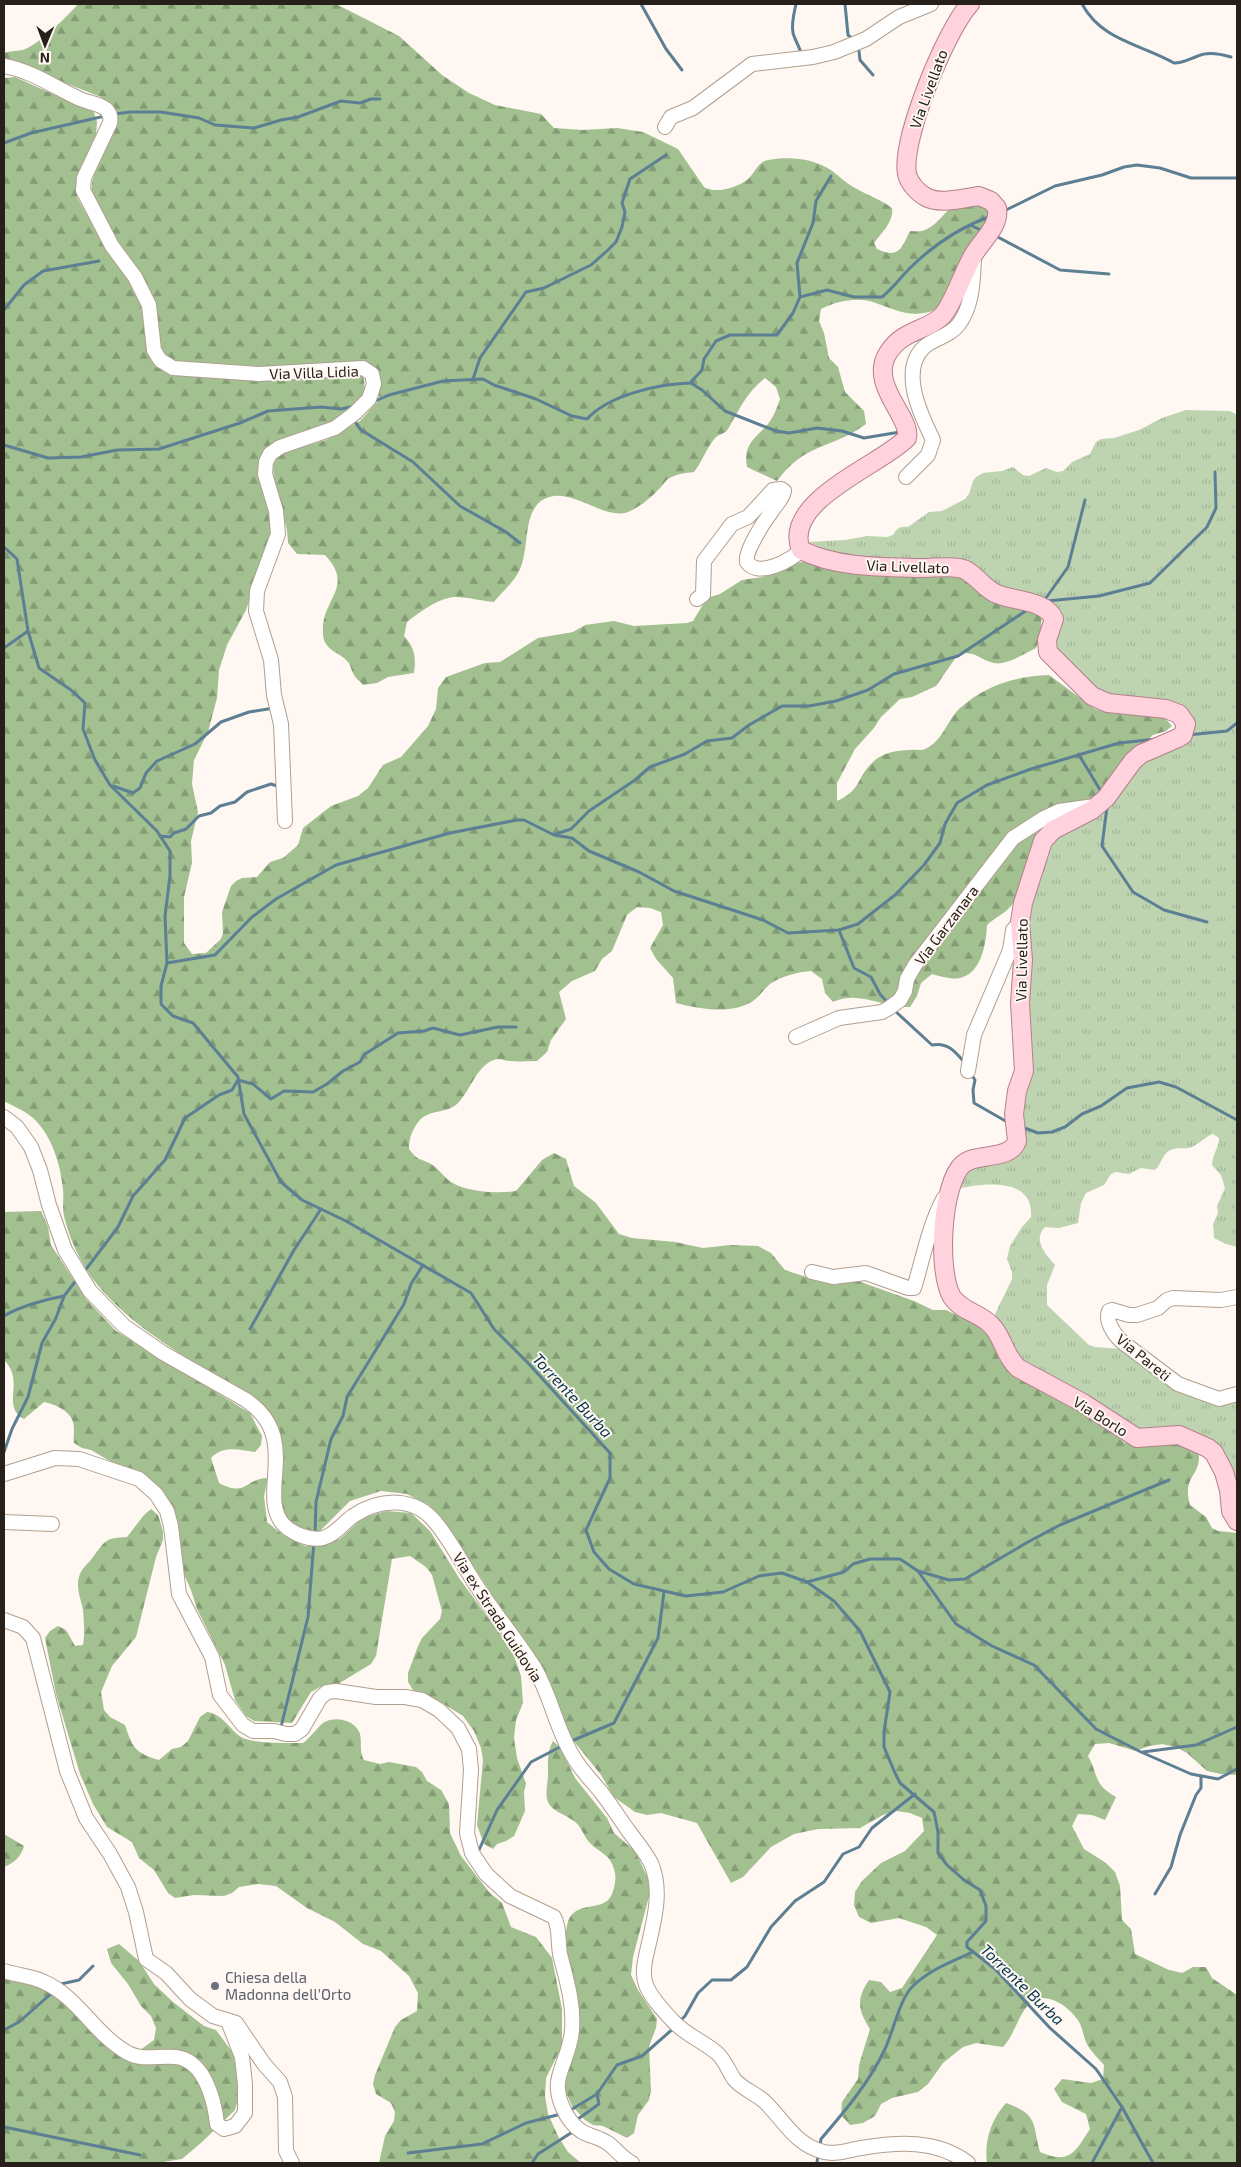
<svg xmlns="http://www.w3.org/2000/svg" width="1241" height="2167" font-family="'Exo 2',sans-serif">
	<defs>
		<pattern id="grass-tufts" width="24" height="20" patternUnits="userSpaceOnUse" patternTransform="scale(1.25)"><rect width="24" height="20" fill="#bed4b1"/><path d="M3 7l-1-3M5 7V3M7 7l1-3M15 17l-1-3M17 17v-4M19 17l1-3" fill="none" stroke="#a3b698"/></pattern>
		<pattern id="forest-firs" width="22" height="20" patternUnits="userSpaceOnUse" patternTransform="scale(1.25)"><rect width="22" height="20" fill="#a2c090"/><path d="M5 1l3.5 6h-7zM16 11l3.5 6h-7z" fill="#849c75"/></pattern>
	</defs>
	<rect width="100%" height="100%" fill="#fff7f1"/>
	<path fill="url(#grass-tufts)" d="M1186 410 1230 411 1237 415V1247L1226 1244 1214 1238 1213 1224 1218 1213 1217 1206 1225 1188 1221 1175 1212 1165C1212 1155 1219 1148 1219 1138L1213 1134C1205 1137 1200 1143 1192 1147 1185 1150 1176 1146 1169 1151 1162 1155 1161 1165 1155 1170L1141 1168 1129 1174 1116 1172 1111 1174 1104 1185 1086 1193 1081 1203 1078 1223 1059 1228 1045 1227C1032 1241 1046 1254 1055 1265L1047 1285V1305L1089 1345 1095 1347 1121 1349 1162 1380 1237 1400V1510L1221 1456 1139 1431 1024 1363 1012 1350 995 1314 1012 1279V1272L1007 1259 1010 1246 1022 1227 1031 1217C1034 1176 982 1183 956 1189L963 1175 973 1167 1010 1157 1027 1017V912L1046 846 1134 765 1169 749 1189 742C1197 732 1197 721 1188 712L1103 696 1055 649C1056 639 1061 611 1054 604 1040 587 889 566 858 560 841 556 824 549 808 542L845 540 867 536 887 537 893 535C897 528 900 526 908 527L929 512 942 511 965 499 969 494 973 481 976 477 983 473 1002 471 1013 467 1023 475 1029 476 1046 468 1057 472 1063 471 1072 462 1090 454 1096 442 1101 439 1114 438 1139 430 1162 418Z"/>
	<g fill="url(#forest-firs)">
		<path d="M78 4H336L399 36 442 75 469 93 495 105 541 114 554 128 583 130 617 128 643 132 678 149 704 187C716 194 736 188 747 180 755 174 757 162 768 160 789 156 813 158 831 170 839 176 846 183 855 188 867 195 882 200 892 208 894 222 882 232 874 243L877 249C899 259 901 249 910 231 915 231 921 232 925 230 943 223 946 202 968 204 975 205 980 205 987 208L989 214 986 226 940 308C912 320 899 311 873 302 856 297 837 301 821 309L819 321 824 333 829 358 838 367 845 392 864 411 866 424C833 449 805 442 777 481L747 467C743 444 754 440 768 424 774 416 777 408 780 399L776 387 765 378C747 392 739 410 728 429 725 434 719 434 715 438 707 447 702 462 694 472 685 473 676 474 668 479 665 481 662 487 658 490 651 498 638 508 628 512 607 520 578 493 554 496 520 501 531 545 520 569 515 581 502 592 494 602 482 601 468 597 455 597 438 598 420 612 407 622L404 636C415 648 416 657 414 673L388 677 377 683 363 685C360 681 355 678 353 673 351 670 351 665 348 662 340 652 324 651 323 634 320 599 356 588 325 555L297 554 288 543 287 530 274 480 273 465 279 454 326 440 360 421 378 401 380 387 378 373 180 362 167 358 160 346 157 315 150 291 116 243 91 199 92 182 97 165 115 126 112 106 101 97 4 59V53C10 51 17 51 23 50 38 45 68 16 78 4Z"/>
		<path d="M15 77 66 100 93 109 97 122 96 136 77 177V197L104 245 130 279 141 306 148 351 156 367 167 372 362 374C380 414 295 437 269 448L273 534 246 610 227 645 219 670 217 698 208 732 194 760 192 784 198 812 191 841 192 863 184 897V943L192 954 206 953 221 939 223 933 222 912 231 886 236 881 242 878 257 877 270 862 283 858 298 845 303 828 331 806 358 796 368 788 383 765 401 757 428 726 436 709 438 688 446 677 485 663 500 662 538 638 573 632 585 625 614 621 634 626 687 623 693 621 707 598 720 594 742 580 762 577 785 569 797 563 811 560 955 573 1042 616 1040 636 1036 648C1025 653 1006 666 994 663 978 659 979 652 959 653L936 686 912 697 900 699 881 717 874 728 855 749 837 783V801C862 790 856 778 872 763 881 753 897 750 910 750 915 749 921 751 925 749 942 742 947 721 959 709 984 686 1015 676 1049 675L1095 709 1109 713 1164 717 1172 726 1166 731 1153 735 1134 752 1114 778 1089 804 1042 822C1027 846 1030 875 1016 899 1010 911 997 916 987 925 986 943 982 973 960 978 952 980 940 976 932 974L921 983 917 996 910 1007C882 1008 860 990 833 1002L825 993 822 979 811 971C798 972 781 976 770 984 764 989 760 996 753 1001 731 1015 700 1009 676 1003L673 978 656 959 650 948 663 925 661 912 650 908 637 907 627 915 612 951 602 959 595 971 572 981 559 992 566 1019 551 1040 547 1052 537 1061C528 1061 519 1062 510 1061 506 1061 502 1059 498 1059 477 1062 471 1091 457 1104 446 1114 429 1109 419 1121 412 1130 409 1138 409 1149 419 1162 418 1157 431 1164 438 1168 444 1177 451 1182 466 1192 499 1194 516 1191L542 1160 554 1153 566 1159 574 1186 596 1203 619 1234 632 1238 675 1242 703 1248 730 1245 758 1246 771 1253 785 1270 812 1279 835 1285 855 1280 914 1301 933 1310H946L975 1324 990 1337 1000 1361 1011 1369 1073 1403 1125 1443 1145 1444 1172 1441 1195 1450 1199 1455C1200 1477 1182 1476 1190 1505L1206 1517 1212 1528 1218 1531 1237 1533V1775L1221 1774 1207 1771 1187 1753 1176 1747 1162 1744 1149 1746 1136 1751 1109 1743 1095 1744 1088 1756C1099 1776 1093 1784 1116 1797L1105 1820 1092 1815 1078 1814 1072 1826 1084 1849 1106 1863 1115 1872 1120 1886 1122 1920 1131 1929 1135 1954 1169 1970 1182 1973 1193 1967H1206L1212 1978 1237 1995V2163H987C984 2141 991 2120 1006 2103 1039 2115 1032 2124 1040 2152 1070 2165 1075 2152 1090 2129L1086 2114 1062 2102 1054 2089 1062 2079 1091 2083 1103 2079 1104 2065C1099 2059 1091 2052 1087 2044 1083 2037 1083 2026 1077 2019 1068 2005 1042 1989 1029 2004 1017 2017 1015 2034 1003 2047L976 2043 963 2047 943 2063 928 2084 918 2092 892 2098 881 2104 875 2116 863 2123 850 2125 841 2115 842 2102 858 2079 859 2065 870 2029C858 2010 856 1999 869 1980L881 1982 890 1992 902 1988 937 1935 926 1927 899 1918 871 1923 859 1917 854 1905 855 1892 862 1881 881 1863 905 1851 924 1831 922 1818 910 1813 896 1811 883 1815 860 1828 818 1829 794 1834 771 1847 743 1877 731 1883 697 1823 661 1813 647 1815 635 1812 614 1797 601 1775 572 1739 538 1661 494 1598 454 1536 429 1505 407 1494 381 1491 350 1501 319 1532C312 1533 308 1532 301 1529 269 1517 285 1480 283 1455 281 1439 274 1423 266 1409 256 1393 217 1376 200 1366 161 1342 120 1315 92 1278 79 1259 69 1238 64 1216 62 1208 64 1198 63 1190 61 1166 52 1135 33 1118 25 1111 13 1106 4 1101V78Z"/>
		<path d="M41 1211 48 1227 51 1245 87 1300 116 1331 250 1413 262 1436 261 1445 255 1452C238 1450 224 1445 211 1458L219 1483C247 1498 245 1478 268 1478L264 1496 267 1522 283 1535 305 1546H315L340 1539 360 1520 368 1516 386 1511 411 1513 430 1531 459 1578 512 1650 521 1676 523 1703 516 1720 514 1738 517 1758 526 1784 524 1792 525 1811 514 1836 506 1841 497 1844 493 1849 484 1844 477 1825 483 1760 481 1748 474 1731 463 1716 439 1701 413 1690 408 1682V1673L418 1646 422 1638 440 1619 442 1611 432 1575 426 1567 410 1556 392 1559 376 1656 371 1664 338 1684 320 1687 311 1692 292 1723 254 1721 246 1716 235 1700 225 1665 197 1609 191 1590 183 1572 171 1505 161 1489 147 1476 120 1467 91 1450 82 1448 74 1443C73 1437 75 1428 73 1422 70 1411 55 1404 44 1402L24 1419C0 1406 26 1382 4 1360V1212Z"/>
		<path d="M151 1509 158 1515 163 1531V1540L156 1557 136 1637 112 1666 101 1692 104 1710 110 1717 125 1725C132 1747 135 1753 159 1760L172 1749 181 1747 188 1741 200 1717 207 1712C223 1714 229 1729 241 1737 252 1744 289 1743 303 1743 311 1737 316 1729 323 1723 334 1715 356 1720 360 1734 362 1743 359 1751 364 1760L380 1764 389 1762 416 1767 422 1772 427 1781 441 1790 449 1804 450 1833 461 1856 489 1892 502 1903 511 1927 536 1937 552 1958 562 2009V2046L546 2078 545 2096 548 2114 559 2138 568 2152 581 2163H379L385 2136 394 2121 395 2112 391 2103 376 2094 373 2084 375 2075 395 2027 401 2020 417 2011 418 1993 409 1976 381 1951 363 1944 335 1922 307 1908 276 1886 258 1884 239 1887 232 1893 224 1896 194 1895 175 1898 168 1893 154 1870 139 1858 132 1842 107 1827 93 1804 80 1774 56 1694 45 1638 50 1631 58 1626 66 1630 75 1646 83 1645C85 1634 84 1622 83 1610 81 1598 74 1585 81 1572 83 1567 90 1562 93 1557 106 1540 105 1538 127 1537L144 1515Z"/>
		<path d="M553 1741 560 1747 575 1778 607 1818 614 1833 635 1851 649 1880 651 1889 633 1957 631 1975 638 1990 657 2019 656 2028 649 2046 651 2091 649 2100 638 2115 634 2133 627 2138 603 2126 593 2125 585 2120 572 2106 564 2088V2077L570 2063C569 2034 559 1942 569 1919 579 1899 607 1914 613 1891 615 1885 616 1880 615 1873 611 1853 600 1854 589 1842 583 1835 582 1827 574 1821 566 1815 554 1812 549 1804 544 1796 548 1783 548 1774 548 1761 547 1752 553 1741Z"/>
		<path d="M4 1834 24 1846C21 1857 14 1863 4 1867Z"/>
		<path d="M119 1944 139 1961 154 1984 173 2002 204 2026 216 2030 233 2053 239 2083V2097L235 2110 202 2142 182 2159 157 2163H4V1974L46 1989 61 2000 104 2044 129 2058 154 2040 156 2028 151 2016 141 2006 128 1984 111 1963 107 1949Z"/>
	</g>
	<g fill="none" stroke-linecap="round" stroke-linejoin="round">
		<g stroke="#5c7f94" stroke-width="3">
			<path d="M641 4 666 49 682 70"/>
			<path d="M796 4C794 13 791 24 793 33 795 40 799 46 801 53"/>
			<path d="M845 4 848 35 853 39"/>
			<path d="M1082 4C1102 41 1141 44 1174 63 1184 63 1189 59 1198 56 1208 51 1221 54 1231 57"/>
			<path d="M856 47 859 51 860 60 873 75"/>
			<path d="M114 114 131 112H161L199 118 215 125 254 128 281 120 298 117 341 101 360 103 371 99H380"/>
			<path d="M4 143 31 133 105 116"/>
			<path d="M1004 211 1055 186 1102 175 1124 167 1137 165 1160 168 1191 178H1237"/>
			<path d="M970 225 983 231"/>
			<path d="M994 235 1060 270 1109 274"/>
			<path d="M800 297 797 263 813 223 816 201 831 176"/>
			<path d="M4 310 24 285 43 271 99 261"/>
			<path d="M473 379 480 358 526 292 544 288 591 265 608 250 616 242 622 227 625 212 622 203 630 179 666 155"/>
			<path d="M691 383 702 390 725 411 776 431 789 433 817 428 842 431 864 438 900 432"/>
			<path d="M373 402 389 395 443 381 483 379 494 385 536 399 572 416 587 419C609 395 658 384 690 383L702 370 704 359 716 341 730 335H777L793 313 800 297 827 290 854 297H882C892 289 900 278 909 269 932 246 961 227 991 216"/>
			<path d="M353 419 361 430 413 462 460 506 506 532 520 543"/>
			<path d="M4 445 48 458 81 457 117 450 159 449 240 423 268 411 321 407 341 409 355 406"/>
			<path d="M4 547 17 559 28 631 39 668 71 690 85 703 83 729 95 760 110 785 157 831 170 851V876L165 916 167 963 161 986V1004L173 1016 193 1023 238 1077 244 1114 281 1182 302 1200 346 1221 471 1293 494 1329 529 1364 610 1453V1478L586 1530 594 1552 609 1569 634 1584 686 1596 723 1592 759 1576 782 1573 807 1582 834 1601 860 1631 890 1692 884 1732V1747L895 1773 900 1783 934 1812 938 1832V1853L947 1865 964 1880 980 1890 986 1906V1921L967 1942V1947L995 1969 1050 2028 1096 2069 1122 2107 1153 2163"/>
			<path d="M1041 601 1046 598 1068 567 1085 500"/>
			<path d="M1047 601 1099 596 1150 583 1207 527 1216 508 1215 472"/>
			<path d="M4 648 28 631"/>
			<path d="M1188 735 1227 731 1237 723"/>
			<path d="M1079 755 1102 793"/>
			<path d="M113 786 133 793 140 788 146 773 157 761 195 744 221 722 249 712 274 708"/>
			<path d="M1107 807 1102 846 1133 892 1164 910 1207 922"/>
			<path d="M556 834 571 829 589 811 635 780 650 767 685 754 707 741 732 738 749 725 782 706H809L836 701 868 690 894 674 958 656 1030 608"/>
			<path d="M160 836 170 837 174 833 186 829 199 816 211 813 220 806 235 802 247 792 271 784 280 787"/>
			<path d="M839 930 854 968 871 977 880 994 888 1003"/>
			<path d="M167 963 215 955 252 917 276 899 336 865 450 833 517 820H524L554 835 572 838 589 851 639 872 674 891 763 920 788 933 839 930 858 924 895 895 924 865 940 843 945 824 957 803 987 785 1031 769 1119 743 1157 739"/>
			<path d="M894 1010 932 1045C947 1042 955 1051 964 1062"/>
			<path d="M971 1074 975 1080 973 1090 974 1103 1009 1123"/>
			<path d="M1022 1127 1038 1133 1052 1132 1065 1127 1082 1114 1101 1106 1127 1088 1159 1082 1176 1087 1237 1120"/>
			<path d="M84 1272 118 1227 133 1196 165 1160 185 1118 219 1095 232 1090 238 1080 253 1084 271 1099 284 1091 313 1092 327 1084 343 1071 360 1062 365 1054 398 1033 424 1031 433 1028 460 1035 498 1027H516"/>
			<path d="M4 1316C18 1307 47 1299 64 1296L78 1278"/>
			<path d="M250 1329 294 1250 321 1209"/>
			<path d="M4 1452 12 1429 28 1397 42 1343 56 1318 64 1296"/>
			<path d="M315 1535 316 1502 331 1439 343 1416 347 1397 404 1304 411 1284 423 1265"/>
			<path d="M918 1571 949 1580 965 1579 1028 1542 1060 1525 1169 1480"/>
			<path d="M807 1582 844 1572 853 1564 870 1559H900L918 1571 956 1624 992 1646 1034 1665 1096 1729 1141 1752 1191 1774 1218 1779 1237 1769"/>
			<path d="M281 1727 308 1617 314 1541"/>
			<path d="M569 1742 614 1723 658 1638 664 1592"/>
			<path d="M1143 1752 1196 1745 1237 1727"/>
			<path d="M479 1850 497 1810 531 1762 564 1745"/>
			<path d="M1155 1894 1171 1867 1180 1835 1196 1795 1201 1788V1776"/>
			<path d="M59 1986 61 1984 79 1980 93 1966"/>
			<path d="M679 2022 685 2016 698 1993 712 1980H731L747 1967 771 1927 795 1901 824 1882 843 1854 859 1847 872 1828 915 1794"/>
			<path d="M4 2030 19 2022 54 1991"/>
			<path d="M569 2111 597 2094 617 2065 642 2056 675 2027"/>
			<path d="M577 2122 578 2119 599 2104 597 2094"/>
			<path d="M4 2127 140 2155"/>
			<path d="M820 2145 821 2139C845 2111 869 2083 885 2049 893 2032 900 1998 913 1986 929 1970 953 1961 973 1952"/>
			<path d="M408 2153 482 2144 526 2123 561 2114"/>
			<path d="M532 2163 538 2154 574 2131"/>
			<path d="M817 2163 818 2154"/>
			<path d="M1092 2163 1122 2107"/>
		</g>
		<g stroke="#b09f8f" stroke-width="16">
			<g id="minor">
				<path d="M4 66C30 70 56 88 80 99 89 103 98 103 106 109 110 113 111 118 110 123L84 178 83 190 112 246 135 277 149 305 154 350 160 360 173 368 259 374 363 368 372 374 374 384 369 399 355 413 335 428 280 447 270 454 266 462 265 474 276 511 278 534 257 591 256 611 271 660 274 695 281 724 285 821"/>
				<path d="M665 127 671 117 693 108 752 64 813 57 834 52 866 39 899 17 931 4"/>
				<path d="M906 477 928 455 933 440C921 415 899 371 924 347 935 338 950 336 959 324 973 305 973 279 974 257"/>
				<path d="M697 599 703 595 704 561 732 524 748 517 773 490 781 489 784 491C783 499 776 504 772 511 765 520 744 552 747 562 758 578 791 561 801 550"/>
				<path d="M796 1037 839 1018 882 1012 889 1008 900 1000 905 991 907 979 915 965 1013 838 1044 818 1059 811 1095 806"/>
				<path d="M968 1071 974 1035 1010 950 1013 930 1020 922"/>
				<path d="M4 1117 17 1127 31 1147 40 1170 49 1205 65 1250 90 1291 124 1326 163 1353 246 1400C302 1438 257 1494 283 1524 292 1534 311 1541 323 1538 335 1535 343 1523 353 1516 380 1498 415 1496 436 1523 453 1544 465 1569 480 1591 497 1617 518 1641 534 1667 551 1695 556 1730 574 1758 581 1770 592 1781 601 1792 611 1805 620 1819 630 1833 637 1842 645 1852 651 1863 662 1889 655 1917 649 1943 646 1956 641 1972 646 1985 651 1998 663 2010 672 2020 684 2034 703 2041 717 2053 725 2060 728 2070 734 2079 742 2089 755 2093 764 2101 784 2120 795 2145 824 2152 837 2155 848 2150 861 2148 898 2142 936 2139 968 2163"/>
				<path d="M812 1272 833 1277 866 1273 908 1288H914C923 1259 929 1225 944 1198"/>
				<path d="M1237 1297 1221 1300 1173 1298 1167 1300 1158 1308 1137 1315H1129L1112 1310 1109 1311C1105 1321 1114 1334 1121 1341L1178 1384 1219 1399 1237 1394"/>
				<path d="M4 1474 55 1458 79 1459 139 1479 156 1494 167 1511 171 1526 179 1594 212 1657 220 1695 243 1725 253 1731H274L286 1734H295L302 1729 320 1698 327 1692 336 1691 376 1697H405L422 1700 439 1710 458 1728 469 1749 471 1770 467 1833 472 1853 486 1874 510 1896 554 1917C561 1930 557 1945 561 1958 567 1982 574 2004 572 2030 571 2047 563 2061 559 2077 554 2095 566 2121 581 2131 589 2136 598 2137 606 2142 616 2148 621 2158 632 2163"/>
				<path d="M4 1522 52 1524"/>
				<path d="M4 1620 23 1627 33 1638 67 1771 86 1818 110 1854 128 1887 136 1912 146 1959 166 1973 190 1999 213 2016 236 2023 264 2064 280 2082 285 2097 286 2151 292 2163"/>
				<path d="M4 1971C16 1975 32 1976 44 1982 78 1997 95 2035 128 2053 147 2064 173 2049 191 2063 208 2075 215 2105 217 2124L224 2129 235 2126 245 2113V2084L242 2057 228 2021"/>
			</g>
		</g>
		<g stroke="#b3808a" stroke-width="20">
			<path id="major" d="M970 4C946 30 901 139 907 174 909 183 918 193 926 197 940 205 964 198 979 196L991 201 997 208C1000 226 983 239 974 254 964 270 954 302 943 315 928 331 903 329 888 353 868 385 912 417 907 438 881 465 781 501 801 550 837 568 882 567 921 568 934 568 947 566 959 568 974 570 983 589 997 594 1013 601 1046 600 1054 619L1047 640 1048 652 1092 696 1108 703 1166 709 1179 714 1186 724 1183 735 1178 738 1141 754 1133 761 1106 798 1092 810 1053 830 1043 841 1023 903 1020 922 1023 960 1020 1003 1024 1071 1017 1091 1014 1114 1017 1141C1010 1161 978 1152 963 1164 941 1184 937 1272 952 1297 962 1312 981 1313 992 1326 1003 1337 1004 1355 1018 1368L1083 1403 1137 1438 1179 1435 1208 1448 1214 1453 1224 1472 1229 1490 1231 1511 1237 1521"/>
		</g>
		<use href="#minor" stroke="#fff" stroke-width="14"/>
		<use href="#major" stroke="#ffd2dd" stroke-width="18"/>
	</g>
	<circle fill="#6b7280" stroke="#fff7f1" stroke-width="2" cx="215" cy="1986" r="5"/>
	<g text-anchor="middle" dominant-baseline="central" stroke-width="4" stroke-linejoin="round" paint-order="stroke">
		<g font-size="15" fill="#27201a" stroke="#fff7f1">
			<text transform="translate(928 89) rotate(-70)">Via Livellato</text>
			<text transform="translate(314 372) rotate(-2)">Via Villa Lidia</text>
			<text transform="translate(908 566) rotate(2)">Via Livellato</text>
			<text transform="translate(946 925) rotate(-53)">Via Garzanara</text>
			<text transform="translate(1021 960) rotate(-89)">Via Livellato</text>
			<text transform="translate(1144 1357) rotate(39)">Via Pareti</text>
			<text transform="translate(1101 1416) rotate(32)">Via Borlo</text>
			<text transform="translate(498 1617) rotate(57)">Via ex Strada Guidovia</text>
		</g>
		<g font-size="15" fill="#5b616d" stroke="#fff7f1" text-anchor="start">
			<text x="225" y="1977">Chiesa della<tspan x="225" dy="17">Madonna dell'Orto</tspan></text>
		</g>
		<g font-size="16" font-style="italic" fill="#05354b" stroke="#fff7f1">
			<text transform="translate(573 1395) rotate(47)">Torrente Burba</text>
			<text transform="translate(1023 1984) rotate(44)">Torrente Burba</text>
		</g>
	</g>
	<rect width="1241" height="2167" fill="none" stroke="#27201a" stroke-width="10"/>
	<g transform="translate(45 45) rotate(181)" stroke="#fff7f1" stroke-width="4" paint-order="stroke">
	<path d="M0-4L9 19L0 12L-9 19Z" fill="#27201a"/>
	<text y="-8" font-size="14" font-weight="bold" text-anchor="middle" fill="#27201a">N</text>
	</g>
</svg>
